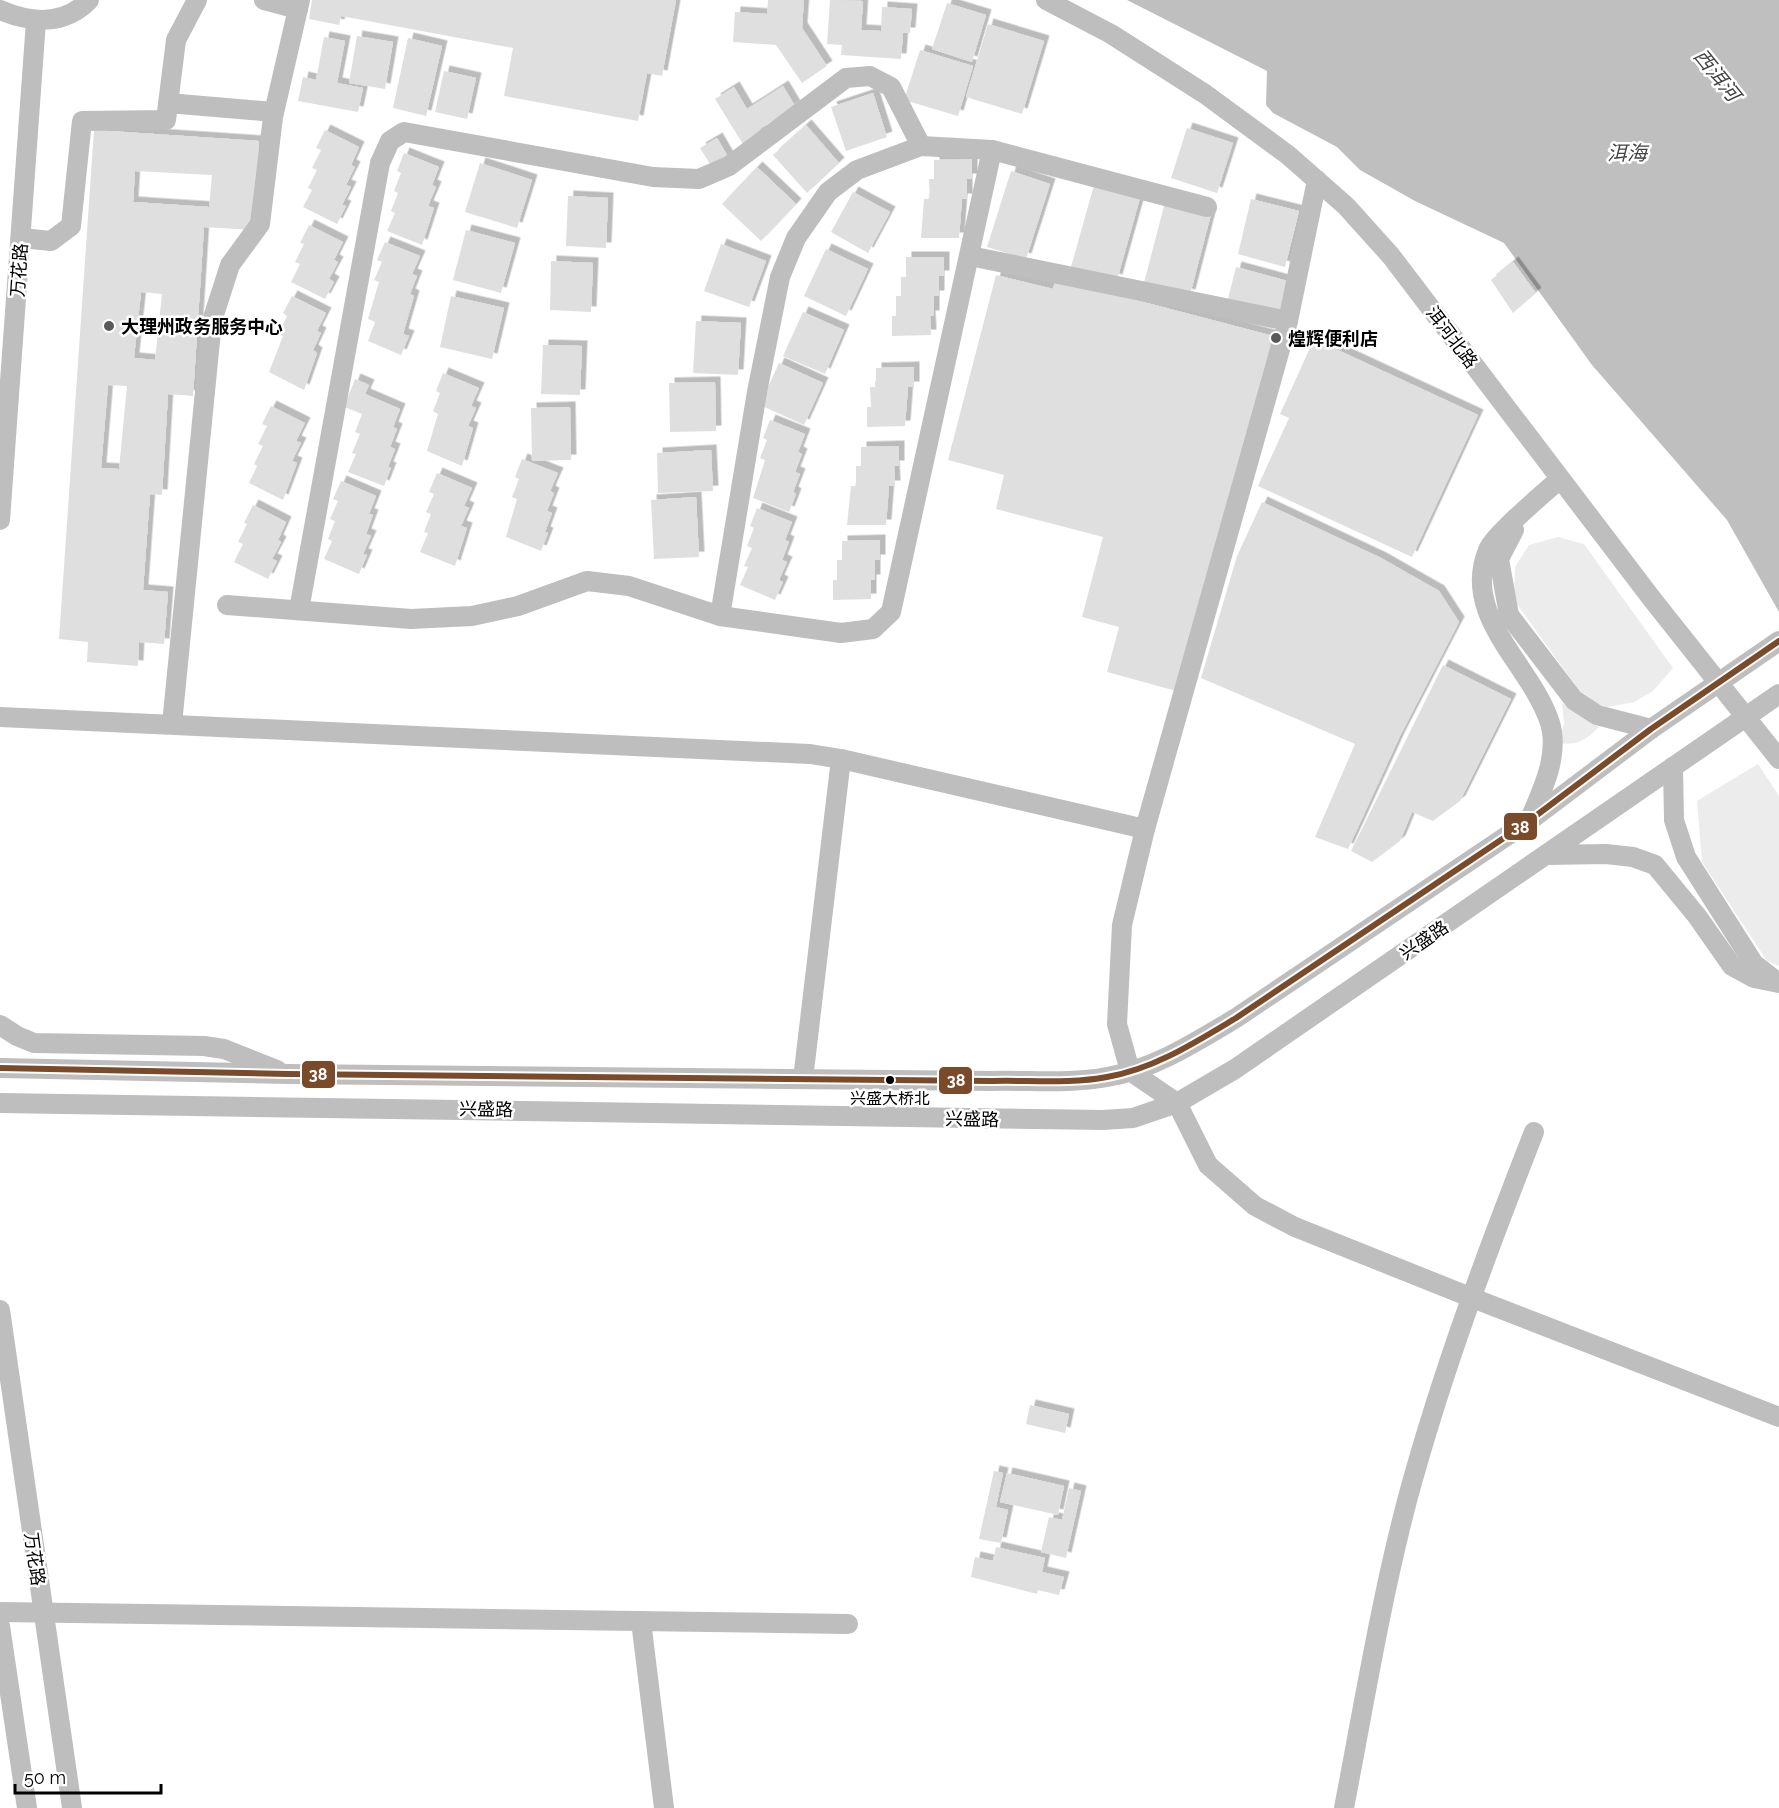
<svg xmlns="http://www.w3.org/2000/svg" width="1779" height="1808" font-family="Raleway,'Noto Sans SC',sans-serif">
	<defs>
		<filter id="shadow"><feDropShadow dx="5.5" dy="-5.5" stdDeviation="0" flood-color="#0004"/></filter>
	</defs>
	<rect width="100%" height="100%" fill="#fff"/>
	<g fill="#ececec">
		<path d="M1558 537 1584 544 1673 668 1653 691 1634 702 1607 707 1586 700 1514 600 1515 567 1529 545Z"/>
		<path d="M1562 703 1599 727C1586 740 1577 746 1559 743L1564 723Z"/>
		<path d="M1758 764 1779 796V966L1767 961 1702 862 1697 801Z"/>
	</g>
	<path fill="#bfbfbf" d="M1127 0H1779V612L1727 520 1592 365 1504 243 1415 201 1360 170 1337 147 1273 113 1266 105 1267 71Z"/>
	<g fill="#dfdfdf" fill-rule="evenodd" filter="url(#shadow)">
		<path d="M312 0H676L662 76 647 73 638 121 504 96 513 48 341 16 339 25 309 19Z"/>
		<path d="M768 0H804L802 28 827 66 802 83 776 45 733 42 735 12 767 14Z"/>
		<path d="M830 0 863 1 861 30 881 31 882 7 912 9 910 33H903L901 59 841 55 842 45 827 44Z"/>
		<path d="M947 3 986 15 972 62 932 49Z"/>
		<path d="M988 24 1044 41 1022 114 966 97Z"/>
		<path d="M357 36 393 42 385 89 349 83Z"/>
		<path d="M324 37 345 41 337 83 363 88 358 112 298 101 303 77 316 80Z"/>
		<path d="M408 38 442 46 426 116 393 108Z"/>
		<path d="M920 50 973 66 958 116 904 100Z"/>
		<path d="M444 71 476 78 467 119 435 112Z"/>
		<path d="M783 86 795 106 760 129 765 137 746 149 715 99 734 87 747 109Z"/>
		<path d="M873 93 887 137 846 151 831 107Z"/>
		<path d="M806 125 839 163 807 193 773 155Z"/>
		<path d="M1187 128 1233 143 1217 193 1171 178Z"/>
		<path d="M94 130 259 141 253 230 204 227 193 396 168 394 162 495 150 494 143 590 168 592 164 644 139 642 138 666 87 662 88 642 59 639ZM135 171 212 175 209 207 133 202ZM141 292 162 294 155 360 134 358ZM108 385 127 386 119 469 101 468Z"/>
		<path d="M325 130 359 147 351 165 355 167 346 185 351 187 342 205 346 206 337 224 303 207 312 190 308 188 317 170 312 168 321 150 316 148Z"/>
		<path d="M717 138 728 157 712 167 700 148Z"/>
		<path d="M404 153 439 167 432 185 436 187 428 206 434 208 422 245 387 231 395 213 391 211 398 193 394 191 401 173 397 171Z"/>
		<path d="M972 159V179H967V199H962L959 238H921L924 199H930L929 179H934V160Z"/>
		<path d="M480 163 532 180 517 228 465 212Z"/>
		<path d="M757 167 796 204 761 241 722 204Z"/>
		<path d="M1011 171 1050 184 1026 259 987 247Z"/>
		<path d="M1094 185 1140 198 1117 280 1071 267Z"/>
		<path d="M853 192 890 212 868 253 831 232Z"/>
		<path d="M568 196 608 198 606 248 566 246Z"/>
		<path d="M1251 199 1299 211 1285 267 1238 254Z"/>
		<path d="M1165 202 1211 214 1190 295 1144 283Z"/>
		<path d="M309 225 343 242 334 260 338 262 329 279 334 282 325 299 291 282 300 264 295 262 304 244 300 243Z"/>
		<path d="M466 230 515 243 501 293 453 280Z"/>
		<path d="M385 242 420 256 412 274 417 276 410 294 414 296 403 334 409 336 401 355 368 341 375 322 368 319 379 282 374 280 382 262 377 260Z"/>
		<path d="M721 244 766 261 749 307 704 291Z"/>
		<path d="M826 249 868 269 846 316 804 296Z"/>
		<path d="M906 257H944V276H939V296H934V316H930L931 335 892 336V316H896V296H901V277H906Z"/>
		<path d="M551 261 593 263 591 312 550 310Z"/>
		<path d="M1513 262 1536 293 1513 313 1491 280Z"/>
		<path d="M1236 267 1291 282 1278 329 1224 315Z"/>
		<path d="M996 275 1053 289 1056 279 1273 336 1180 692 1107 672 1119 627 1082 617 1103 537 996 509 1004 475 948 460Z"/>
		<path d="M292 296 326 313 317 331 321 333 313 350 317 353 304 390 269 372 283 336 279 333 287 316 283 313Z"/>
		<path d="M451 296 504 308 492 359 440 347Z"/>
		<path d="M803 312 844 330 825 374 783 356Z"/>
		<path d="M696 321 741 323 738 375 693 373Z"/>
		<path d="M1314 339 1478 415 1412 557 1258 486 1289 418 1280 414Z"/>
		<path d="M543 345 582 346 580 395 541 394Z"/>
		<path d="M779 363 823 383 804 425 760 405Z"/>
		<path d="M914 367V387H908L905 426 867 427V407H871L870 387H876V368Z"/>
		<path d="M443 373 479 388 471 406 476 408 468 426 473 428 462 466 427 451 438 414 433 411 440 393 436 391Z"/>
		<path d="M355 379 369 385 365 394 400 409 393 427 397 429 390 447 395 449 388 467 391 468 384 486 348 472 356 454 352 453 360 434 355 432 362 414 344 407Z"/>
		<path d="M715 382 716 431 670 432 669 383Z"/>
		<path d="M271 406 305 423 296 441 301 443 292 461 297 463 283 500 249 483 257 466 254 464 263 446 258 444 267 426 262 424Z"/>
		<path d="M570 407 571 460 532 461 531 408Z"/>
		<path d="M770 420 805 434 798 452 802 454 795 472 800 474 793 492 796 494 789 512 753 498 765 460 760 458 767 440 763 438Z"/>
		<path d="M899 446V466H894L895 486H889L886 525H847L851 486H856V466H861V447Z"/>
		<path d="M711 450 713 491 658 493 657 453Z"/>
		<path d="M522 459 558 473 550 491 554 493 547 511 552 513 545 532 548 533 541 551 506 537 517 499 512 497 519 479 515 477Z"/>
		<path d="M437 473 472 488 464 506 469 508 461 526 467 528 455 566 420 552 428 533 424 532 431 514 426 512 434 494 429 492Z"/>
		<path d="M341 481 376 496 369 514 373 515 366 534 371 536 363 554 367 555 359 574 324 559 332 541 328 539 335 521 330 519 338 501 333 499Z"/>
		<path d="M696 497 699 557 654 559 651 500Z"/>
		<path d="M1262 502 1381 558 1439 591 1459 622 1400 736 1348 849 1315 837 1355 744 1201 678 1237 556Z"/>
		<path d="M253 505 286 522 278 540 281 542 272 559 277 561 268 579 234 562 243 544 238 542 247 524 244 523Z"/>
		<path d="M757 508 792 522 785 540 789 542 782 560 787 562 779 580 783 582 775 600 740 585 748 567 744 566 752 548 747 546 754 528 750 526Z"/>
		<path d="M880 540V560H875V580H871V599L833 600V580H837V560H842V541Z"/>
		<path d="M1443 665 1511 699 1460 801 1433 821 1412 812 1400 841 1372 862 1351 851Z"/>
		<path d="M1030 1405 1069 1414 1065 1433 1026 1424Z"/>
		<path d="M994 1471 1003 1473 996 1507 1008 1510 1001 1543 979 1539Z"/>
		<path d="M1007 1473 1064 1486 1058 1515 1000 1502Z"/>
		<path d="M1069 1488 1081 1491 1066 1558 1041 1552 1049 1517 1062 1520Z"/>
		<path d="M996 1547 1045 1558 1042 1572 1064 1577 1059 1595 1038 1590 1037 1594 971 1577 975 1557 993 1561Z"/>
	</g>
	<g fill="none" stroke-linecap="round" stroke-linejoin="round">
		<g stroke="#bebebe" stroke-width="20">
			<path d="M264 0 298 9"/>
			<path d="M1046 0 1111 34 1205 94 1288 155 1346 206 1391 256 1652 599 1779 759"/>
			<path d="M0 10C30 23 64 26 89 0"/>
			<path d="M168 103 274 112"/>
			<path d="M1317 180 1288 321 1145 829 1122 925 1117 1024 1130 1071 1177 1103 1208 1165 1255 1206 1295 1227 1470 1297 1779 1417"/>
			<path d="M21 238 51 241 71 226 82 121 166 120 176 40 197 0"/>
			<path d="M970 256 1288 321"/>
			<path d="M0 520 36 21"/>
			<path d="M1514 530 1499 559 1509 615 1574 700 1597 715 1651 729"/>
			<path d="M227 605 411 619 472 616 518 606 587 581 629 586 720 616 841 633 873 629 891 612 992 150"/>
			<path d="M299 610 380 163 390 141 404 132 653 177 699 179 729 166 846 78 870 76 891 87 921 146"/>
			<path d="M720 616 757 392 780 277 796 238 828 192 857 170 921 146 992 150 1207 207"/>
			<path d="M0 717 810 754 841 759 1145 829"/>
			<path d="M172 724 212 321 230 265 260 224 273 117 300 0"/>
			<path d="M1673 767 1674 820 1686 857 1754 964 1772 978"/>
			<path d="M1529 821C1542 791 1561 753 1549 720 1529 663 1461 615 1488 550 1494 535 1545 492 1560 479"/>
			<path d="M1547 855 1606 854 1633 857 1655 865 1697 916 1732 966 1754 978 1779 983"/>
			<path d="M0 1025 17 1036 34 1043 204 1046 224 1049 277 1070"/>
			<path d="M0 1068 288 1074 992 1081C1030 1080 1070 1084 1107 1077 1154 1069 1196 1042 1236 1018L1529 821 1651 729"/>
			<path d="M803 1079 841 759"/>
			<path d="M0 1103 1103 1120 1133 1118 1177 1103 1235 1069 1673 767"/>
			<path d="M0 1310 72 1808"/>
			<path d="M0 1612 848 1624"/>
			<path d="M641 1621 664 1808"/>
			<path d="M0 1626 27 1808"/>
			<path d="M1344 1808C1364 1704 1381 1599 1408 1497 1442 1372 1487 1252 1534 1132"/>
		</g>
		<g stroke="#bebebe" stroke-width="20">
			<path d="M1651 729 1779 641"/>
			<path d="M1673 767 1779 694"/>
		</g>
		<g stroke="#fff" stroke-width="10">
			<path id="bus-1" d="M0 1068 288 1074 992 1081C1030 1080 1070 1084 1107 1077 1154 1069 1196 1042 1236 1018L1529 821 1651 729 1779 641"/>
		</g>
		<use href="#bus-1" stroke="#7a4b2a" stroke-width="6"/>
	</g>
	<g fill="#595959" stroke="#fff" stroke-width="2">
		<circle cx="109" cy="326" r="6"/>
		<circle cx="1276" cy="338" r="6"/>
	</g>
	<circle fill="#000" stroke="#fff" stroke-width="2" cx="890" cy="1080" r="5"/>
	<g text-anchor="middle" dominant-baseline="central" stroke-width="5" stroke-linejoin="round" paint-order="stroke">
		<g font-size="16" fill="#000" stroke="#fff">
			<text x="890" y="1098">兴盛大桥北</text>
		</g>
		<g font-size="18" fill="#000" stroke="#fff">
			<text transform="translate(19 270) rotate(-86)">万花路</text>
			<text transform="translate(1452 337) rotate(53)">洱河北路</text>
			<text transform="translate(1424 940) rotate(-34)">兴盛路</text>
			<text transform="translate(486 1109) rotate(1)">兴盛路</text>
			<text transform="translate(972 1119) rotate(1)">兴盛路</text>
			<text transform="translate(35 1559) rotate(82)">万花路</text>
		</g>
		<g font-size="18" font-weight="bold" fill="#000" stroke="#fff" text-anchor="start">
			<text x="121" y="326">大理州政务服务中心</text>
			<text x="1288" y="338">煌辉便利店</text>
		</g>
		<g font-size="20" font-style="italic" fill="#444" stroke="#fff">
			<text transform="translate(1717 75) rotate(51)">西洱河</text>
			<text x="1627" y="153">洱海</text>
		</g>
	</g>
	<g stroke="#fff" stroke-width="2">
		<rect x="1503" y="812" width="35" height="29" rx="6" fill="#7a4b2a"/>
		<rect x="301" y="1060" width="35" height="29" rx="6" fill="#7a4b2a"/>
		<rect x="938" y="1066" width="35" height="29" rx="6" fill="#7a4b2a"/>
	</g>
	<g font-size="16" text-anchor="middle" font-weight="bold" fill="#fff">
		<text x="1520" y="833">38</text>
		<text x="318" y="1080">38</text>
		<text x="956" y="1086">38</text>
	</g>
	<path d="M15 1784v9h146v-9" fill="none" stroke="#000000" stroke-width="3"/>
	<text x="24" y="1784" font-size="18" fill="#000000" stroke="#ffffff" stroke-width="4.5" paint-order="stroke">50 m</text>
</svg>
